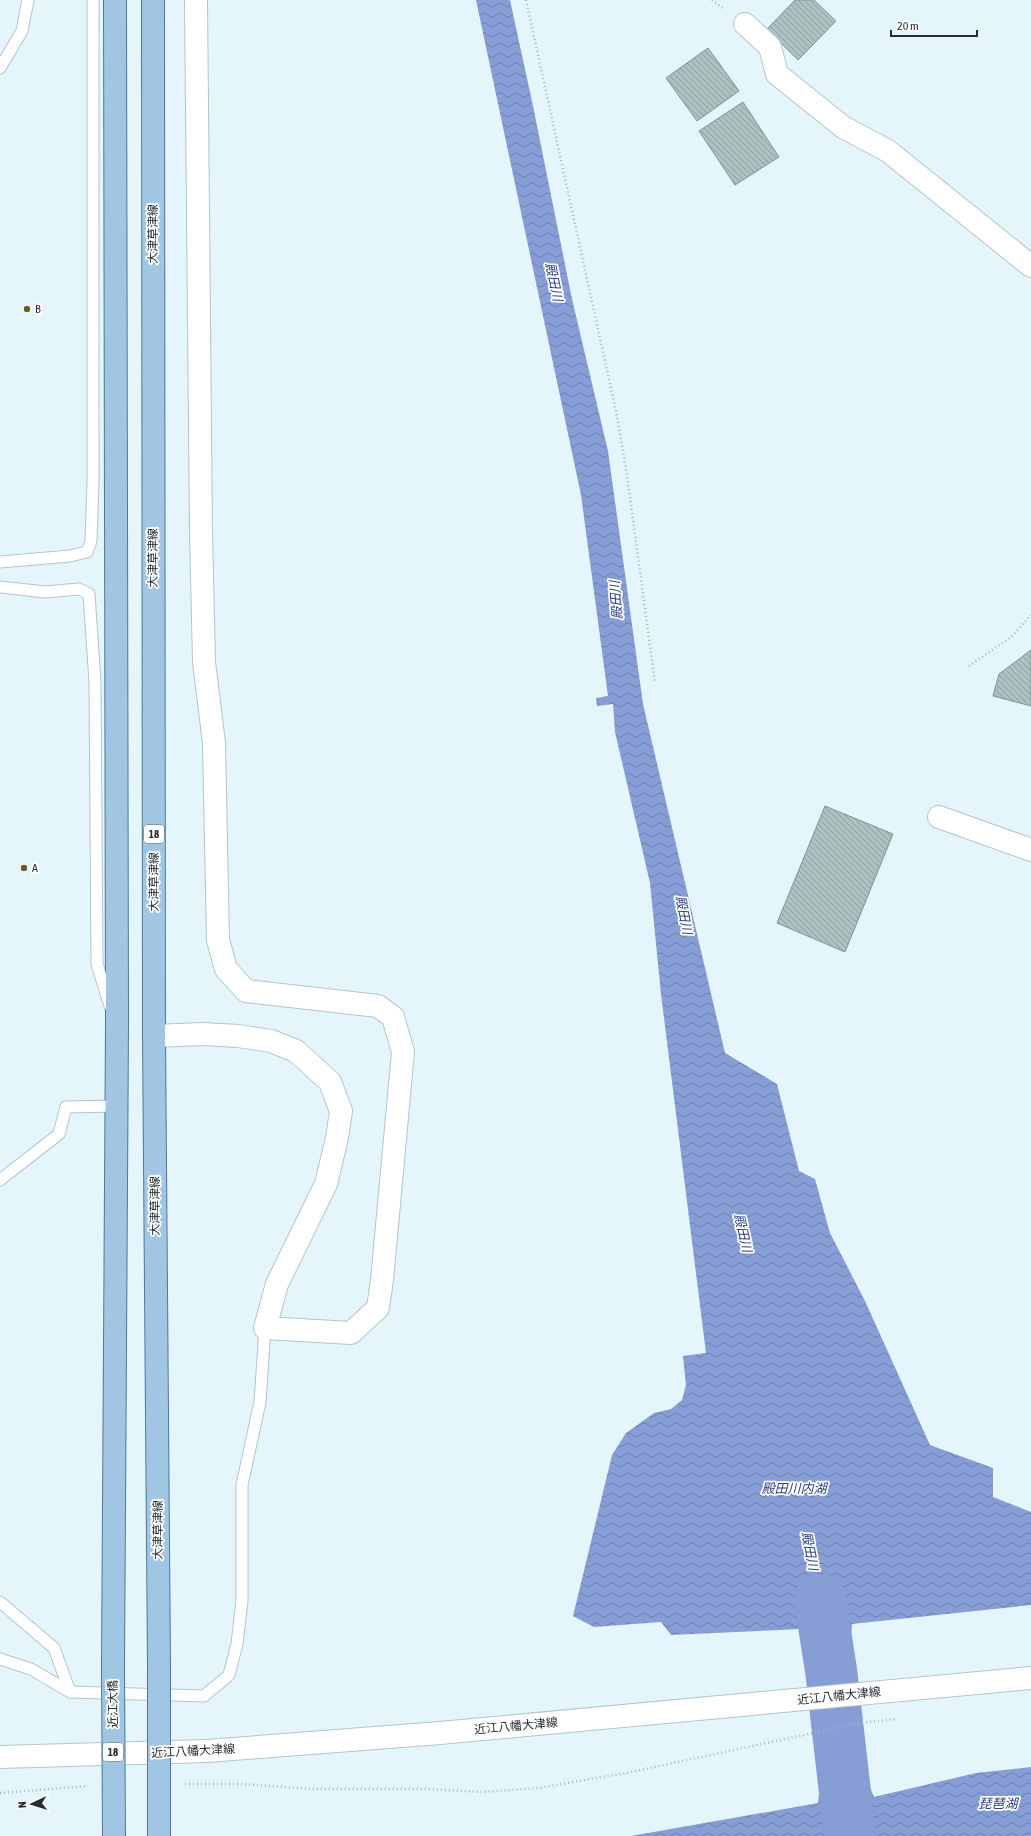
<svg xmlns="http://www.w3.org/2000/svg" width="1031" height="1836" font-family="'Asap Condensed','Noto Sans JP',sans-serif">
	<defs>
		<pattern id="water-waves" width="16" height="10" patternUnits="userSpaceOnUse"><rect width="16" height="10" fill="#879dd5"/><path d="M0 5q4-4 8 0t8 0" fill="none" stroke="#6e80ad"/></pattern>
		<pattern id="building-back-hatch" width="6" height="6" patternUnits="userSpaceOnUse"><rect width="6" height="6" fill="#aec1c1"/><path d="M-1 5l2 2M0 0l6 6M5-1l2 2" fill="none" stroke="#8e9d9d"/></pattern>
	</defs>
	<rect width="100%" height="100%" fill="#e4f6fc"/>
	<g fill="url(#water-waves)">
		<path d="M476 0H510L533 106 572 299 608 451 643 704 725 1053 777 1084 799 1171 815 1179 830 1233 865 1301 930 1445 993 1468V1497L1031 1512V1605L852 1624 849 1669 814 1672 800 1629 671 1635 661 1622 594 1627 573 1616 612 1455 626 1433 654 1413 671 1409 682 1400 686 1385 683 1356 706 1353 661 994 650 883 615 732 613 704 597 706 596 698 608 696 581 495Z"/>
		<path d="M860 1764 874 1797 976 1773 1031 1767V1836H631L818 1803 822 1765Z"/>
	</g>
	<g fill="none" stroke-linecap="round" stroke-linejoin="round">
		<path stroke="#879dd5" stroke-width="52" d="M820 1600 831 1670 850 1836"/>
	</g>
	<g fill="url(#building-back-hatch)" stroke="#829494">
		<path d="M795 0H814L836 21 798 60 767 29Z"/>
		<path d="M708 48 739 91 697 121 666 78Z"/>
		<path d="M743 102 779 157 735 185 699 131Z"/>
		<path d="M1031 650V706L993 696 999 674Z"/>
		<path d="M825 806 893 834 845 952 777 923Z"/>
	</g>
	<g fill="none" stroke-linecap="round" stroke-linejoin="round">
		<g stroke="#b4c5cc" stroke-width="13">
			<g id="lane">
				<path d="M0 68 22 31 28 0"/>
				<path d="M0 562 70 556 87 552 91 541 93 483V0"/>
				<path d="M0 587 45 592 79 589 89 594 95 682 97 964 110 1006"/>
				<path d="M0 1180 59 1134 66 1107 117 1106"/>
				<path d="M0 1602 54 1648 70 1692"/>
				<path d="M0 1659 31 1669 70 1692 204 1696 229 1675 237 1644 242 1601V1485L260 1402 265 1328"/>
			</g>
		</g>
		<g stroke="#b4c5cc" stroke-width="24">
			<g id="street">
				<path d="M745 24 770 47 777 74 843 127 888 151 1031 266"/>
				<path d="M939 817 1031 850"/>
				<path d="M154 1036 203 1034 238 1036 271 1041 296 1051 330 1082 341 1111 337 1138 326 1184 277 1284 265 1328 351 1333 378 1308 382 1280 403 1052 393 1017 378 1006 246 991 226 969 218 940 214 743 204 662 201 533 196 0"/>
			</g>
		</g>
		<g stroke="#b4c5cc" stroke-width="24">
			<path id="secondary" d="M0 1757 207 1751 440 1733 1031 1678"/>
		</g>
		<g stroke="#4d7899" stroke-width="24">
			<g id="primary">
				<path d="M153 0 154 1036 159 1668"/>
				<path d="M113 1668 117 1025 115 0"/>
			</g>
		</g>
		<g stroke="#a7b5ba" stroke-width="2.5" stroke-dasharray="1 3" stroke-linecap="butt">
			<path d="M526 0 617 416 627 475 655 683"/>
			<path d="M712 0 724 9"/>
			<path d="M969 666 1011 637 1031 615"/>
			<path d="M185 1784H242L313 1789H429L482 1792 539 1788 631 1772 860 1723 895 1719"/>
			<path d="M0 1793 88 1786"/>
		</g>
		<use href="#lane" stroke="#fff" stroke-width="11"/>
		<use href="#street" stroke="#fff" stroke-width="22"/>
		<use href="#secondary" stroke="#fff" stroke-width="22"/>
		<use href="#primary" stroke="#a1c6e4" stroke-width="22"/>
		<g stroke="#4d7899" stroke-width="24" stroke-linecap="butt">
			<g id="primary-bridge">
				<path d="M113 1668 114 1836"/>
				<path d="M159 1668V1836"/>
			</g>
		</g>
		<use href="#primary-bridge" stroke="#a1c6e4" stroke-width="22"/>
	</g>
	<g fill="#635f2c" stroke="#fff" stroke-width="1.5">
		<circle cx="27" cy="309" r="4"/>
		<circle cx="24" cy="868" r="4"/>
	</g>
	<g text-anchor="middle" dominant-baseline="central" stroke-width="3.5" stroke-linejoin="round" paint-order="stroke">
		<g fill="#fff" stroke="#686c6e" stroke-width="1">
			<rect x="144" y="825" width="20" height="18" rx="3"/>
			<rect x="103" y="1743" width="20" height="18" rx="3"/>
		</g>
		<g font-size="11" font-weight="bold" fill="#272d30">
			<text x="154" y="834">18</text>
			<text x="113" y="1752">18</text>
		</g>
		<g font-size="12" fill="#272d30" stroke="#fff">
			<text transform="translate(153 234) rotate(-90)">大津草津線</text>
			<text transform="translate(153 558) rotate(-90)">大津草津線</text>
			<text transform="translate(154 882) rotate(-90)">大津草津線</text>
			<text transform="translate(155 1206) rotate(-90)">大津草津線</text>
			<text transform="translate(158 1530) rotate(-90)">大津草津線</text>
			<text transform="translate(839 1696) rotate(-6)">近江八幡大津線</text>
			<text transform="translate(113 1704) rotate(-90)">近江大橋</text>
			<text transform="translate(516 1726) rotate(-5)">近江八幡大津線</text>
			<text transform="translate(193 1751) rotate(-3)">近江八幡大津線</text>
		</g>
		<g font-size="12" fill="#272d30" stroke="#fff" text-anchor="start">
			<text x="35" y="309">B</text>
			<text x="32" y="868">A</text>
		</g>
		<g font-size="13" font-style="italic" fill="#2a3f82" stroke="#fff">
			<text transform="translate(554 282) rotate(78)">殿田川</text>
			<text transform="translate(616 600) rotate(-95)">殿田川</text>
			<text transform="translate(684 915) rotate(79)">殿田川</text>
			<text transform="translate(743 1233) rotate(77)">殿田川</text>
			<text x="794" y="1488">殿田川内湖</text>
			<text transform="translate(810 1551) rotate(79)">殿田川</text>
			<text x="998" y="1803">琵琶湖</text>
		</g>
	</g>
	<g transform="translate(32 1804) rotate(266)" stroke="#ffffff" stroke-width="3" paint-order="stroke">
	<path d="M0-3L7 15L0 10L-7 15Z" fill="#272d30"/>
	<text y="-6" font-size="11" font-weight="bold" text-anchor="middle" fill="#272d30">N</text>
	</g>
	<path d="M891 30v6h86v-6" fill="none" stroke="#272d30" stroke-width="2"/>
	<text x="897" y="30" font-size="12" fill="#272d30" stroke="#ffffff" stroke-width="3" paint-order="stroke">20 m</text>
</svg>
